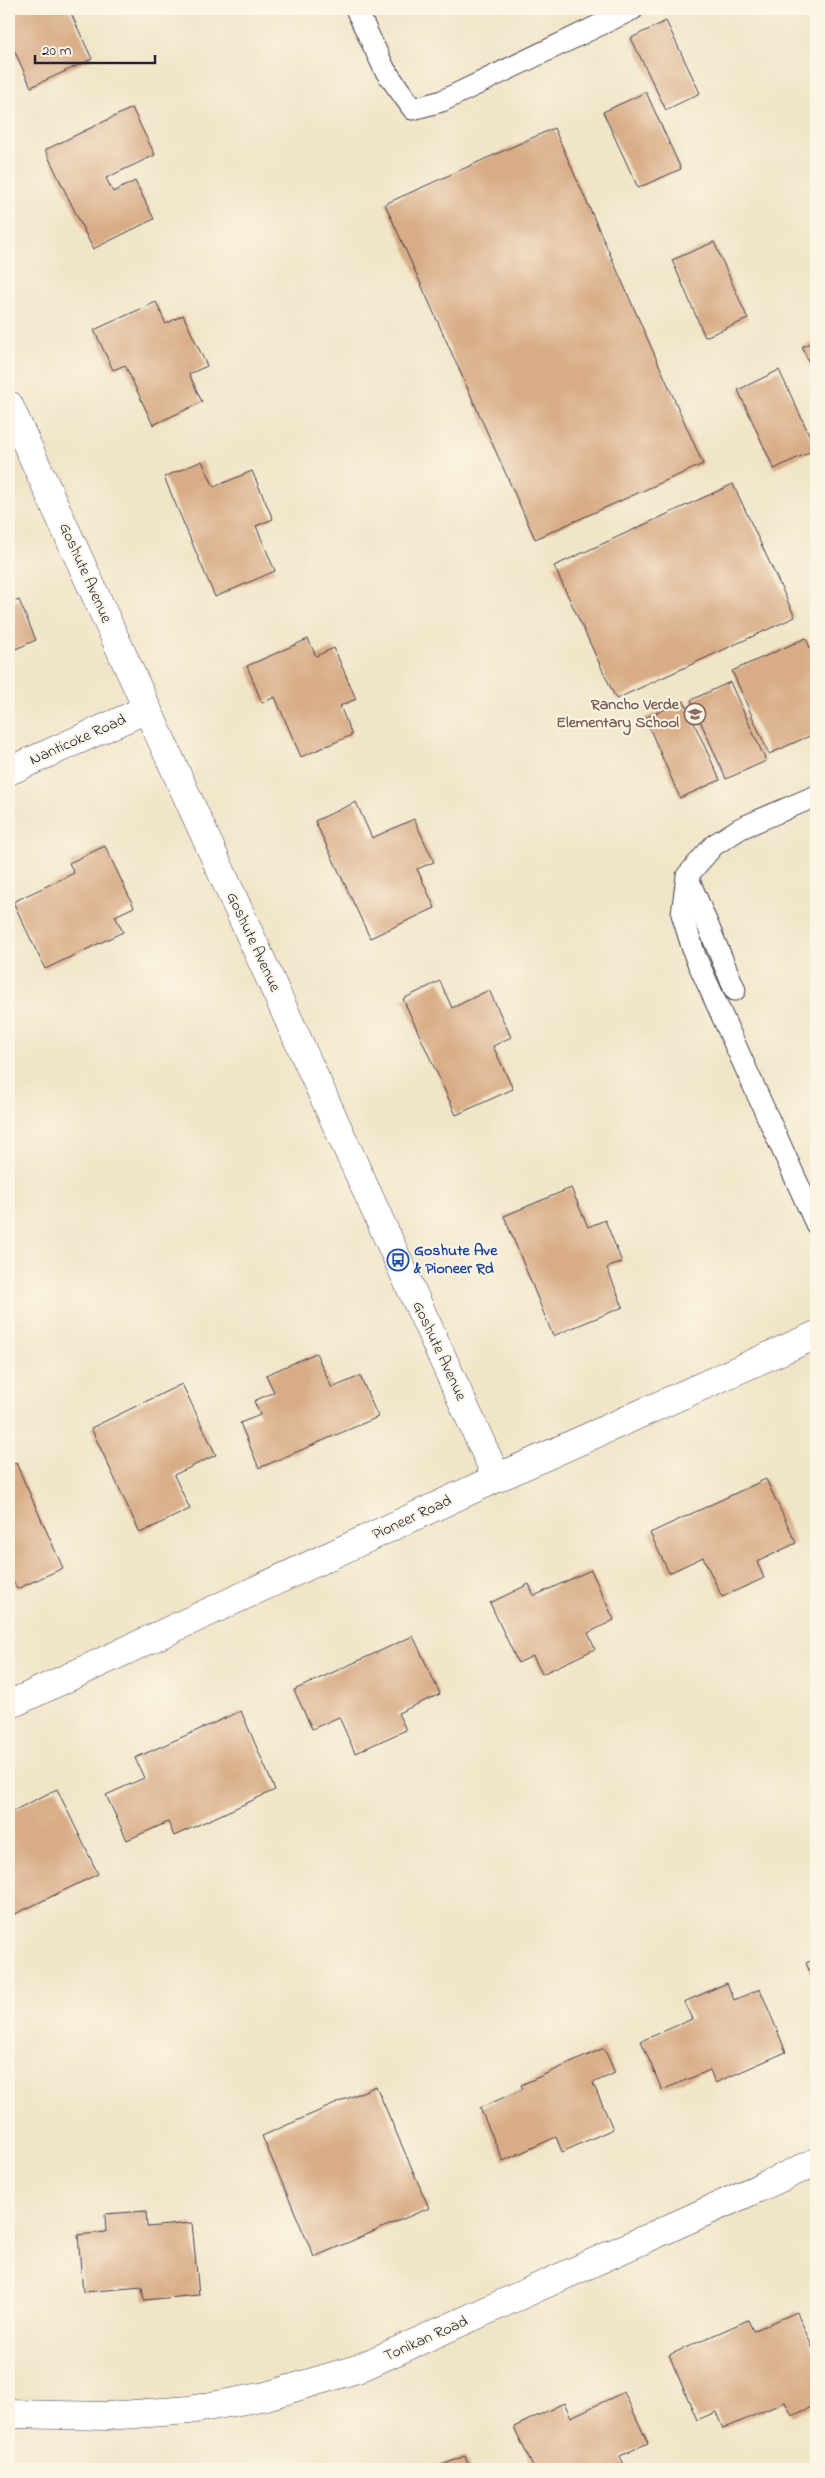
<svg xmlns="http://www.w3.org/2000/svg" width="825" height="2478" font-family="'Indie Flower',sans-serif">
	<rect width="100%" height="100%" fill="#fcf5e5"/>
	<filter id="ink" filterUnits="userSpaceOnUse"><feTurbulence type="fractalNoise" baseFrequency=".02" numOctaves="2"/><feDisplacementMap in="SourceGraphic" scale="10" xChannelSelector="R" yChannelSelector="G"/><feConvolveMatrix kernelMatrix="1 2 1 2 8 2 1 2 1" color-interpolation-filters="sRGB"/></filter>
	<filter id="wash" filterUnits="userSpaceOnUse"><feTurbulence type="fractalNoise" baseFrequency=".0096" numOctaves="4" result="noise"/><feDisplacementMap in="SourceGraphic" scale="20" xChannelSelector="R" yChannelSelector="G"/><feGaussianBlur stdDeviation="1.12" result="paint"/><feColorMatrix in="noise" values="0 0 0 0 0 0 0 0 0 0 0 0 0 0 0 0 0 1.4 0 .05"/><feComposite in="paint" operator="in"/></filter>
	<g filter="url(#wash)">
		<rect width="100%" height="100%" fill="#f1e5c8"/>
		<g id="blocks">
			<g fill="#d8ac86">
				<path d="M9 9H69L92 59 31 87 9 39Z"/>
				<path d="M666 21 700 93 666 110 631 38Z"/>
				<path d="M646 92 681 169 638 188 603 112Z"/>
				<path d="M132 108 155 155 106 178 113 192 135 181 154 219 93 249 45 150Z"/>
				<path d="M554 128 703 464 535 539 385 204Z"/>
				<path d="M714 242 748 319 705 337 672 260Z"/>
				<path d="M156 302 166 324 183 315 207 366 189 374 202 402 153 425 125 365 113 370 94 330Z"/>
				<path d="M816 340V378L802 347Z"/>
				<path d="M779 370 816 449 774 469 738 390Z"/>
				<path d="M202 461 214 487 252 471 273 519 256 526 275 571 215 597 164 477Z"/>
				<path d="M733 484 795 617 616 699 554 566Z"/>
				<path d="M19 600 36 640 9 652V604Z"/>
				<path d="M806 638 816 662V733L769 754 732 671Z"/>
				<path d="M308 639 316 656 334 648 356 699 340 706 352 735 301 757 275 697 262 703 247 666Z"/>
				<path d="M730 682 766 761 726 779 691 700Z"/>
				<path d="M684 701 720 780 680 798 645 718Z"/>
				<path d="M356 802 372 838 414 819 434 862 417 869 435 908 370 938 315 821Z"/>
				<path d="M105 846 134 907 115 916 123 932 45 969 13 902 74 873 69 863Z"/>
				<path d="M440 981 452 1008 489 990 511 1037 493 1046 513 1089 456 1115 403 999Z"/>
				<path d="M571 1188 588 1227 605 1220 622 1262 607 1268 623 1307 553 1336 504 1216Z"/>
				<path d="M316 1353 332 1388 360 1376 378 1417 259 1468 240 1423 260 1415 254 1401 274 1392 266 1375Z"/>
				<path d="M182 1384 216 1455 174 1475 190 1509 140 1533 91 1428Z"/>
				<path d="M16 1463 63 1568 17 1589 12 1579 9 1580V1467Z"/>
				<path d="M766 1479 796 1543 757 1562 764 1578 722 1597 703 1557 669 1573 650 1533Z"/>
				<path d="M591 1570 614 1620 588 1633 595 1649 542 1674 533 1656 518 1663 490 1603 529 1584 534 1596Z"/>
				<path d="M413 1636 440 1694 398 1713 406 1730 355 1753 339 1717 312 1729 294 1690Z"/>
				<path d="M241 1711 275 1790 174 1836 168 1822 127 1840 106 1795 144 1778 135 1758Z"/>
				<path d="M57 1789 98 1874 9 1917V1813Z"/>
				<path d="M816 1959V1987L806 1963Z"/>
				<path d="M727 1983 734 2000 760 1989 786 2052 715 2083 710 2070 662 2090 641 2041 692 2019 684 2002Z"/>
				<path d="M604 2048 615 2073 593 2083 613 2129 562 2152 556 2137 503 2161 480 2108 523 2089 521 2085Z"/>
				<path d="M376 2086 429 2208 314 2257 262 2136Z"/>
				<path d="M146 2211 147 2227 192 2223 199 2295 144 2300 142 2287 83 2292 78 2235 106 2232 105 2214Z"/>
				<path d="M797 2312 816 2356V2405L792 2416 785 2402 723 2429 716 2412 697 2420 669 2355 748 2320 753 2331Z"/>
				<path d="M624 2392 648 2443 620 2456 626 2469H534L514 2427 564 2403 571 2417Z"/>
				<path d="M465 2456 470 2469H432Z"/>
			</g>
		</g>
	</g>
	<g filter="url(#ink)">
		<use href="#blocks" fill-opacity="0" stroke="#413f50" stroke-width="1"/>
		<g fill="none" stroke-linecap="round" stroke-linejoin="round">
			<g stroke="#413f50" stroke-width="23">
				<g id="lane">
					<path d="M356 9 385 70 413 109 442 101 633 9"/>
					<path d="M816 796 741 828 714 845 687 876 682 914 695 956 816 1224"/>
					<path d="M688 878 735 990"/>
				</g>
			</g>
			<g stroke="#413f50" stroke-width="29">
				<g id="street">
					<path d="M9 405 497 1478"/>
					<path d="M9 771 147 709"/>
					<path d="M9 1705 497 1478 816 1335"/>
					<path d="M9 2414 107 2416 190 2410 266 2396 357 2369 816 2162"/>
				</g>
			</g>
			<use href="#lane" stroke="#fff" stroke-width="21"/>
			<use href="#street" stroke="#fff" stroke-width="28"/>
		</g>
	</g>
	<defs>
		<g id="school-ring" transform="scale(1.125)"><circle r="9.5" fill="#fcf5e5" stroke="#8d6e63" stroke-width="1.5"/><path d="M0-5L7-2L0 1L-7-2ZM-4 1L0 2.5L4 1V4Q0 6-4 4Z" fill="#8d6e63"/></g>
		<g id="bus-ring" transform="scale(1.125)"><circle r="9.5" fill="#fcf5e5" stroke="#1a4fb4" stroke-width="1.5"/><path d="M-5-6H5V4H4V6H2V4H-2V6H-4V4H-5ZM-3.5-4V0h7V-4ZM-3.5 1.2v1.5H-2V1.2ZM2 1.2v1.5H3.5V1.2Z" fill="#1a4fb4"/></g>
	</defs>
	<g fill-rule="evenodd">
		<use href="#school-ring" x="695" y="714"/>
		<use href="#bus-ring" x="398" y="1260"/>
	</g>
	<g text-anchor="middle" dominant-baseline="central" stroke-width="4" stroke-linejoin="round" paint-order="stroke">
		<g font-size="16" fill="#22223b" stroke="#fcf5e5">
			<text transform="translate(85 573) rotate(66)">Goshute Avenue</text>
			<text transform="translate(78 740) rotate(-24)">Nanticoke Road</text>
			<text transform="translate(253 942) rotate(65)">Goshute Avenue</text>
			<text transform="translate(439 1351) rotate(65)">Goshute Avenue</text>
			<text transform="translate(412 1518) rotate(-25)">Pioneer Road</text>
			<text transform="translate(426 2339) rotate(-24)">Tonikan Road</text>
		</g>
		<g font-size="16" font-weight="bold" fill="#785e54" stroke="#fcf5e5" text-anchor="end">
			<text x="679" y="705">Rancho Verde<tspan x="679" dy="18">Elementary School</tspan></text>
		</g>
		<g font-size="16" font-weight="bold" fill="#164399" stroke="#fcf5e5" text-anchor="start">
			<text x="414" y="1251">Goshute Ave<tspan x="414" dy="18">&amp; Pioneer Rd</tspan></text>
		</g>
	</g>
	<rect width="825" height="2478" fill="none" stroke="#fcf5e5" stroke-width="30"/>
	<path d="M35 55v8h120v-8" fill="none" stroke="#22223b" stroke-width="2.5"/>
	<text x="42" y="55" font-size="15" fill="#22223b" stroke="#fcf5e5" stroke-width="4" paint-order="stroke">20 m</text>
</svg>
